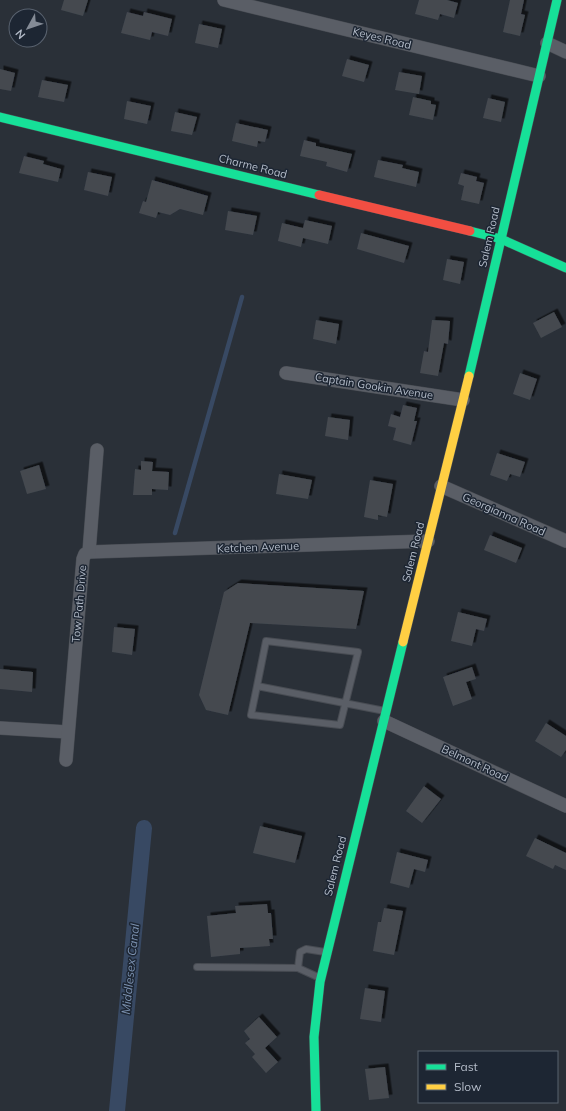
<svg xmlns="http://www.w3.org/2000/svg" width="566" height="1111" font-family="Mulish,sans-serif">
	<defs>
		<filter id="shadow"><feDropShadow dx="3.5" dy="-3.5" stdDeviation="0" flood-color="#0009"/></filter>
	</defs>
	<rect width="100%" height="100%" fill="#2a3038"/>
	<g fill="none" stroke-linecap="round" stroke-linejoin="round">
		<path stroke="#384963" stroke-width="4.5" d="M175 533 242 297"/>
		<path stroke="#384963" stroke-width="16" d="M117 1111 144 828"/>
	</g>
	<g fill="#444950" filter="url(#shadow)">
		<path d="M64 0H88L83 16 61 10Z"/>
		<path d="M419 0H447L458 3 454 18 440 14 438 20 415 14Z"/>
		<path d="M510 0H524L521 14 525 15 520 36 503 32Z"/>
		<path d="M127 12 143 16 144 12 172 19 168 36 152 32 150 40 121 33Z"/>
		<path d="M199 24 222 29 218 48 195 43Z"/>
		<path d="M347 59 369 65 364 82 342 76Z"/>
		<path d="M0 69 15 73 11 91 0 89Z"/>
		<path d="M399 72 422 76 419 94 395 90Z"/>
		<path d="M42 80 68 85 64 102 38 97Z"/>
		<path d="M413 97 431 101V104L436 105 433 120 409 115Z"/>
		<path d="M488 98 505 102 501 122 483 118Z"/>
		<path d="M127 101 151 106 147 124 124 119Z"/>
		<path d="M175 112 197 117 192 135 171 131Z"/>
		<path d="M236 123 268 130 265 142 258 141 257 147 232 141Z"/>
		<path d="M304 140 316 143V146L352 154 347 172 326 166 327 162 300 156Z"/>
		<path d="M24 156 44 161 43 164 61 169 58 182 19 173Z"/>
		<path d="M378 160 403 165 402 168 419 172 416 187 374 177Z"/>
		<path d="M88 172 112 177 108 196 84 190Z"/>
		<path d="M461 173 477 177 476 181 484 183 479 204 461 200 464 186 458 184Z"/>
		<path d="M152 180 208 196 203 215 180 209 170 215 158 212 156 218 139 213 143 201 146 202Z"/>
		<path d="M228 211 257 216 253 235 225 230Z"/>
		<path d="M305 220 332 226 328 244 303 238 301 247 278 241 282 223 303 228Z"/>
		<path d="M361 233 409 246 404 263 357 249Z"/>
		<path d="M447 259 464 262 460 284 443 280Z"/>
		<path d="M554 312 562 327 541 338 533 323Z"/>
		<path d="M316 320 339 324 336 344 313 339Z"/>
		<path d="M432 320 450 321 448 344 444 343 438 376 420 373 424 351 428 352Z"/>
		<path d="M520 373 537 379 530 400 513 394Z"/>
		<path d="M403 405 417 408 414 421H417L411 445 393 440 396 428 388 426 391 414 400 417Z"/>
		<path d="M328 417 350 420 348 440 325 436Z"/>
		<path d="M497 453 525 462 520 477 510 474 507 481 490 475Z"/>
		<path d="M141 461 153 462 152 471 169 472 168 490 152 489V495H133L135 469 141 470Z"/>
		<path d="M39 465 46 489 27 494 20 471Z"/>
		<path d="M279 474 312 480 308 499 276 494Z"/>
		<path d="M370 480 393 484 387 517 378 515V520L364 517Z"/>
		<path d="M490 535 522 548 516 563 484 550Z"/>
		<path d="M238 583 364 591 356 629 250 623 228 715 206 710 199 695 224 592Z"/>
		<path d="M458 612 487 619 484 631 476 629 472 646 451 641Z"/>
		<path d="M114 627 135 629 132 655 112 652Z"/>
		<path d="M472 667 476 679 466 682 472 699 453 706 443 677Z"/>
		<path d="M0 669 33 672 32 692 0 689Z"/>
		<path d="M546 723 566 736V750L561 757 535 741Z"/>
		<path d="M424 786 441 799 422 823 406 811Z"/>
		<path d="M260 826 302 836 295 863 253 853Z"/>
		<path d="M535 838 566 853V870L555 865 553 869 526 856Z"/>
		<path d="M397 852 428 860 425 872 414 869 409 888 390 883Z"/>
		<path d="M267 904 268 913H271L273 939H269L270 946 240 948V954L211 957 207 916 236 913 235 906Z"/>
		<path d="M384 908 403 911 394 955 373 951 378 922H381Z"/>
		<path d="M365 988 385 991 381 1022 360 1019Z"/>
		<path d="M259 1017 277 1037 265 1048 278 1062 266 1073 252 1057 255 1054 245 1043 250 1039 244 1031Z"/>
		<path d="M385 1067 389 1098 369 1100 365 1069Z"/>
	</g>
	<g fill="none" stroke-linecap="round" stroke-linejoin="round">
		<g stroke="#484c53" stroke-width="8">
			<g id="lane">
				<path d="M257 686 266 641 358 652 340 725 251 715 257 686 385 711"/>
				<path d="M197 967 298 968"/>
				<path d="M320 978 298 968 300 952 306 949 325 952"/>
			</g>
		</g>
		<g stroke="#484c53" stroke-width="14">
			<g id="street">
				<path d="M224 0 539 76"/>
				<path d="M547 43 566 52"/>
				<path d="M286 373 463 400"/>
				<path d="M441 486 566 541"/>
				<path d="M89 552 428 541"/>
				<path d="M384 721 566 806"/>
				<path d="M0 728 68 732"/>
				<path d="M66 760 83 559 85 554 89 552 97 450"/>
			</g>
		</g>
		<g stroke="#484c53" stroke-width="10">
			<g id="fast">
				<path d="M0 117 319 195"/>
				<path d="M470 231 501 239 566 268"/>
				<path d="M469 376 557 0"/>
				<path d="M316 1111 314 1037 320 982 403 642"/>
			</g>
		</g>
		<g stroke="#484c53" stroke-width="10">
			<path id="slow" d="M403 642 469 376"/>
		</g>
		<g stroke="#484c53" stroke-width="10">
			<path id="jam" d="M319 195 470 231"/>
		</g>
		<use href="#lane" stroke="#5a5e66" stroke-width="6"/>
		<use href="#street" stroke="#5a5e66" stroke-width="13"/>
		<use href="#fast" stroke="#16e098" stroke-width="9"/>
		<use href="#slow" stroke="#ffcf43" stroke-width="9"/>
		<use href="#jam" stroke="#f24e42" stroke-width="9"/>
	</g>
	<g text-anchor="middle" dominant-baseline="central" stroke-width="3" stroke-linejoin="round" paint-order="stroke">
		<g font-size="11" fill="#b4bcc9" stroke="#1d2633">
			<text transform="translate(382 38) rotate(14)">Keyes Road</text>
			<text transform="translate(253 166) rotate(14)">Charme Road</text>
			<text transform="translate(489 237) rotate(-77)">Salem Road</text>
			<text transform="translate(374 386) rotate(9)">Captain Gookin Avenue</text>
			<text transform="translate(504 514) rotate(24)">Georgianna Road</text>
			<text transform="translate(258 547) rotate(-2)">Ketchen Avenue</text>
			<text transform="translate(413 552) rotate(-76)">Salem Road</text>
			<text transform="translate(79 604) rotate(-85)">Tow Path Drive</text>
			<text transform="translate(475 763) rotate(25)">Belmont Road</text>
			<text transform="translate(335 866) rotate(-76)">Salem Road</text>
		</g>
		<g font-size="12" font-style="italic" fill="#7c92b1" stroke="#1d2633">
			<text transform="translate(130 969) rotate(-84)">Middlesex Canal</text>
		</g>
	</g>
	<rect x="418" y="1051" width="140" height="52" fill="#1d2633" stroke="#59626f"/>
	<rect x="426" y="1064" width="20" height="6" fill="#16e098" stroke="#59626f"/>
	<text x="454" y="1071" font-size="12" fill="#b4bcc9">Fast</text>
	<rect x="426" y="1084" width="20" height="6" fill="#ffcf43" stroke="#59626f"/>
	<text x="454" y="1091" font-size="12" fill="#b4bcc9">Slow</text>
	<g transform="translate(28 28) rotate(230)"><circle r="19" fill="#1d2633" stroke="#59626f"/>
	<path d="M0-3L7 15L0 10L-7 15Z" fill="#848b96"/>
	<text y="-6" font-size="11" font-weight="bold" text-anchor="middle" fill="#b4bcc9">N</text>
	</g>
</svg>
